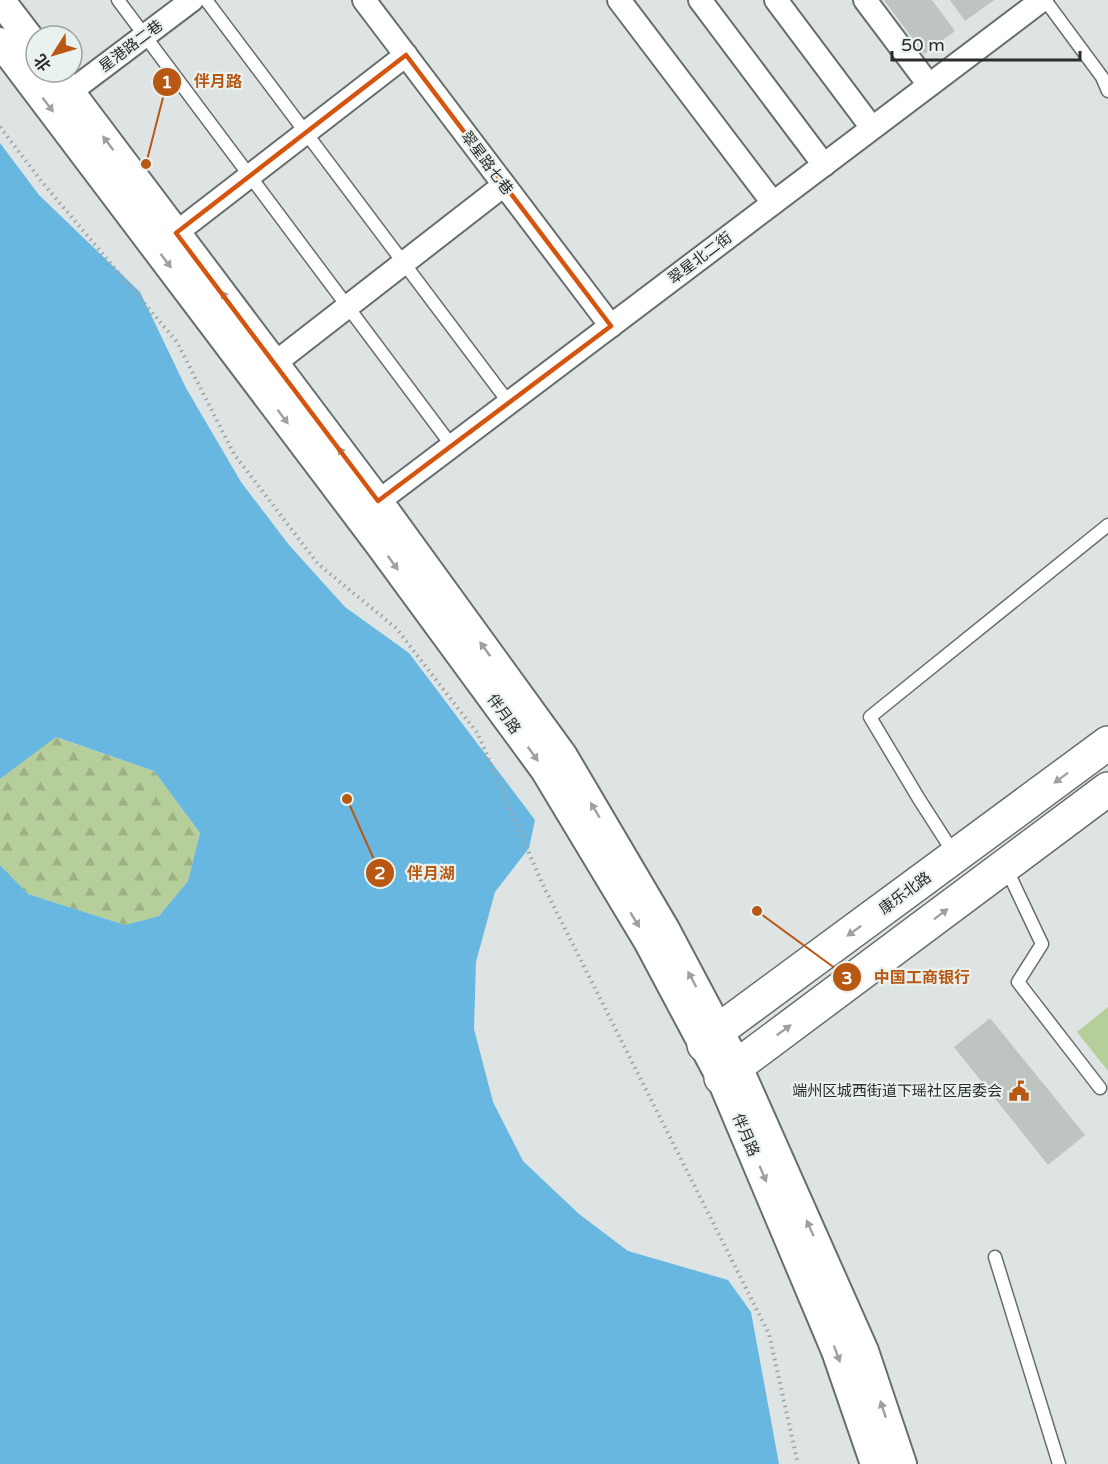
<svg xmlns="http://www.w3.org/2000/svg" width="1108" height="1464" font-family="'Varela Round','Noto Sans SC',sans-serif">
	<defs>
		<pattern id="forest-firs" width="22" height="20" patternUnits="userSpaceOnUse" patternTransform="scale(1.5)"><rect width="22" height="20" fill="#b6ce99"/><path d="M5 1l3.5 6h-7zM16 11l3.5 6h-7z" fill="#9db184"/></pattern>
	</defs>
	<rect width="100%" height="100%" fill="#dde4e3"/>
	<path fill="url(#forest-firs)" d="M55 737 154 771 200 833 188 881 159 916 125 925 28 894 0 865V779Z"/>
	<path fill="#b6ce99" d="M1108 1007V1071L1077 1032Z"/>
	<path fill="#67b7e1" d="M0 143 39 195 140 292 186 388 241 482 289 545 345 607 409 653 535 820 529 848 495 892 476 962 474 1029 493 1102 523 1161 579 1214 628 1251 728 1280 751 1312 779 1464H0V865L28 894 125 925 159 916 188 881 200 833 154 771 56 737 0 779Z"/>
	<g fill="#bec4c0">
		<path d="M884 0H932L955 31 924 54Z"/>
		<path d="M950 0H994L965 21Z"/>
		<path d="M990 1018 1085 1135 1048 1165 954 1047Z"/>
	</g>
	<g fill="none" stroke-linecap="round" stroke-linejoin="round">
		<g stroke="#676e6d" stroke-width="15">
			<g id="service">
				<path d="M118 0 452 446"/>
				<path d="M206 0 509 403"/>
				<path d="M1045 0 1102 77 1108 91"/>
				<path d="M955 855 919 799 870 717 1108 525"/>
				<path d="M1006 868 1042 944 1018 982 1100 1088"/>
				<path d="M995 1257 1059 1464"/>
			</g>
		</g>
		<g stroke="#676e6d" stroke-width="26">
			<g id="minor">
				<path d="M364 0 611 326"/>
				<path d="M619 0 773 203"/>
				<path d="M700 0 824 165"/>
				<path d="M776 0 872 128"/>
				<path d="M865 0 929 85"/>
				<path d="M70 92 192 0"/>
				<path d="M176 233 406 55"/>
				<path d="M275 363 504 185"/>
				<path d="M367 510 1042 0"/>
			</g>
		</g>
		<g stroke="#676e6d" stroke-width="32">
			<g id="tertiary">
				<path d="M0 0 36 47"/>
				<path d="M0 42 380 545 545 770 648 941 721 1078 836 1351 875 1464"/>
				<path d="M55 72 378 501 563 756 665 929 737 1065 864 1351 902 1464"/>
			</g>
		</g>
		<g stroke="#676e6d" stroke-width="36">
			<g id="secondary">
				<path d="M704 1045 719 1030 1108 743"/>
				<path d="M721 1078 1108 789"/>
			</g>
		</g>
		<path stroke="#9da2a1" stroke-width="4" stroke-dasharray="1.5 4.5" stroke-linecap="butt" d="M0 127 42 182 177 342 234 454 318 564 396 628 478 734 541 881 769 1334 798 1464"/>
		<use href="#service" stroke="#fff" stroke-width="12"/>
		<use href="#minor" stroke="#fff" stroke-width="22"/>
		<use href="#tertiary" stroke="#fff" stroke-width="28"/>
		<use href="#secondary" stroke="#fff" stroke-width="33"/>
	</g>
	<defs><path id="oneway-solid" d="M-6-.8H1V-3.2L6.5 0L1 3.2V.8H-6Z" transform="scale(1.5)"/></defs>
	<g fill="#9fa0a0">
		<use href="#oneway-solid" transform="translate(48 105) rotate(53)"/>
		<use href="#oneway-solid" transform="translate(108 143) rotate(-127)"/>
		<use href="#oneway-solid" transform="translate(166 261) rotate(53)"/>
		<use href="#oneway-solid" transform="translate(226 298) rotate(-127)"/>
		<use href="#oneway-solid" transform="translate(283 417) rotate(53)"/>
		<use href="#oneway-solid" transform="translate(343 454) rotate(-127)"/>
		<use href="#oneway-solid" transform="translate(393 563) rotate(54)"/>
		<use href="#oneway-solid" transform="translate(485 649) rotate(-126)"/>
		<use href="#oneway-solid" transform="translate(533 754) rotate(54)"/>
		<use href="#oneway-solid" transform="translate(1061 778) rotate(143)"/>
		<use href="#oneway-solid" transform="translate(595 810) rotate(-121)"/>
		<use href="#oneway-solid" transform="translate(941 914) rotate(-37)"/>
		<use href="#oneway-solid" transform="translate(635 920) rotate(59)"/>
		<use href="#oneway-solid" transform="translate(854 931) rotate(144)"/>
		<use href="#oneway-solid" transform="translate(692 979) rotate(-118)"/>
		<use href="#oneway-solid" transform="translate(784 1030) rotate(-36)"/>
		<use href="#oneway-solid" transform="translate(763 1174) rotate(67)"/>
		<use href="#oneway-solid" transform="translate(810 1228) rotate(-114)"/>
		<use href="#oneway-solid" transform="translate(837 1354) rotate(70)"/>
		<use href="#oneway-solid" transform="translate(883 1409) rotate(-108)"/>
	</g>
	<path fill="none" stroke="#d5550f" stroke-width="4.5" stroke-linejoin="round" d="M406 55 611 326 378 501 176 233Z"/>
	<defs>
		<g id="civic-bare" transform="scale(1.62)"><path d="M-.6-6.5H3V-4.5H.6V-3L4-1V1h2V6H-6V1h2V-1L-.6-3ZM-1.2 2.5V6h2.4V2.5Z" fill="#b85813" stroke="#eaf2f0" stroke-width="2.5" paint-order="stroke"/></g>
	</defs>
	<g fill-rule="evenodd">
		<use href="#civic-bare" x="1019" y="1091"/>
	</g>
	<g text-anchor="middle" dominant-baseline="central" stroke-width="4.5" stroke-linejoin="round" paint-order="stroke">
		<g font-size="15" fill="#2a2d2c" stroke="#eaf2f0">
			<text transform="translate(131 46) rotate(-37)">星港路二巷</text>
			<text transform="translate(487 163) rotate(53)">翠星路七巷</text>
			<text transform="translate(700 258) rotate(-37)">翠星北二街</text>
			<text transform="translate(504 714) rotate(54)">伴月路</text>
			<text transform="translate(905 893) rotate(-36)">康乐北路</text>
			<text transform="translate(746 1135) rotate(67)">伴月路</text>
		</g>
		<g font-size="15" fill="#2a2d2c" stroke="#eaf2f0" text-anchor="end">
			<text x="1002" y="1091">端州区城西街道下瑶社区居委会</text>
		</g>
	</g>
	<path fill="none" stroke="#b85813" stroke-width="2" d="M146 164L167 82M347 799L380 873M757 911L847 977"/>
	<g fill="#b85813" stroke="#eaf2f0" stroke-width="2">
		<circle cx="146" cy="164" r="6"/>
		<circle cx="347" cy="799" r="6"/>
		<circle cx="757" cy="911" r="6"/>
		<circle cx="167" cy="82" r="15"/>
		<circle cx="380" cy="873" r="15"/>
		<circle cx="847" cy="977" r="15"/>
	</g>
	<g font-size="18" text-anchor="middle" font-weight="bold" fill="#fff">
		<text x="167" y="88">1</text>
		<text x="380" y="879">2</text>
		<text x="847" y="984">3</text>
	</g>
	<g font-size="16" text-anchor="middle" font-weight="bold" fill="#b85813" stroke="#eaf2f0" stroke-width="4.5" stroke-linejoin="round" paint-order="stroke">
		<text x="218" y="87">伴月路</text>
		<text x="431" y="879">伴月湖</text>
		<text x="922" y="983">中国工商银行</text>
	</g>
	<g transform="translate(54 54) rotate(233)"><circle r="28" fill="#eaf2f0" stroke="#9da3a2" stroke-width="1.5"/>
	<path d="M0-4.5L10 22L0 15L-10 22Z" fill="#b85813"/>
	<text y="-9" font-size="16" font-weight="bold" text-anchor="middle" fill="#2a2d2c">北</text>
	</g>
	<path d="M892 51v9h188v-9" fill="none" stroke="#2a2d2c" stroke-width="3"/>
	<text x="901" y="51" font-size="18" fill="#2a2d2c" stroke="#eaf2f0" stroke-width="4.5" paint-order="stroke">50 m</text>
</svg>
